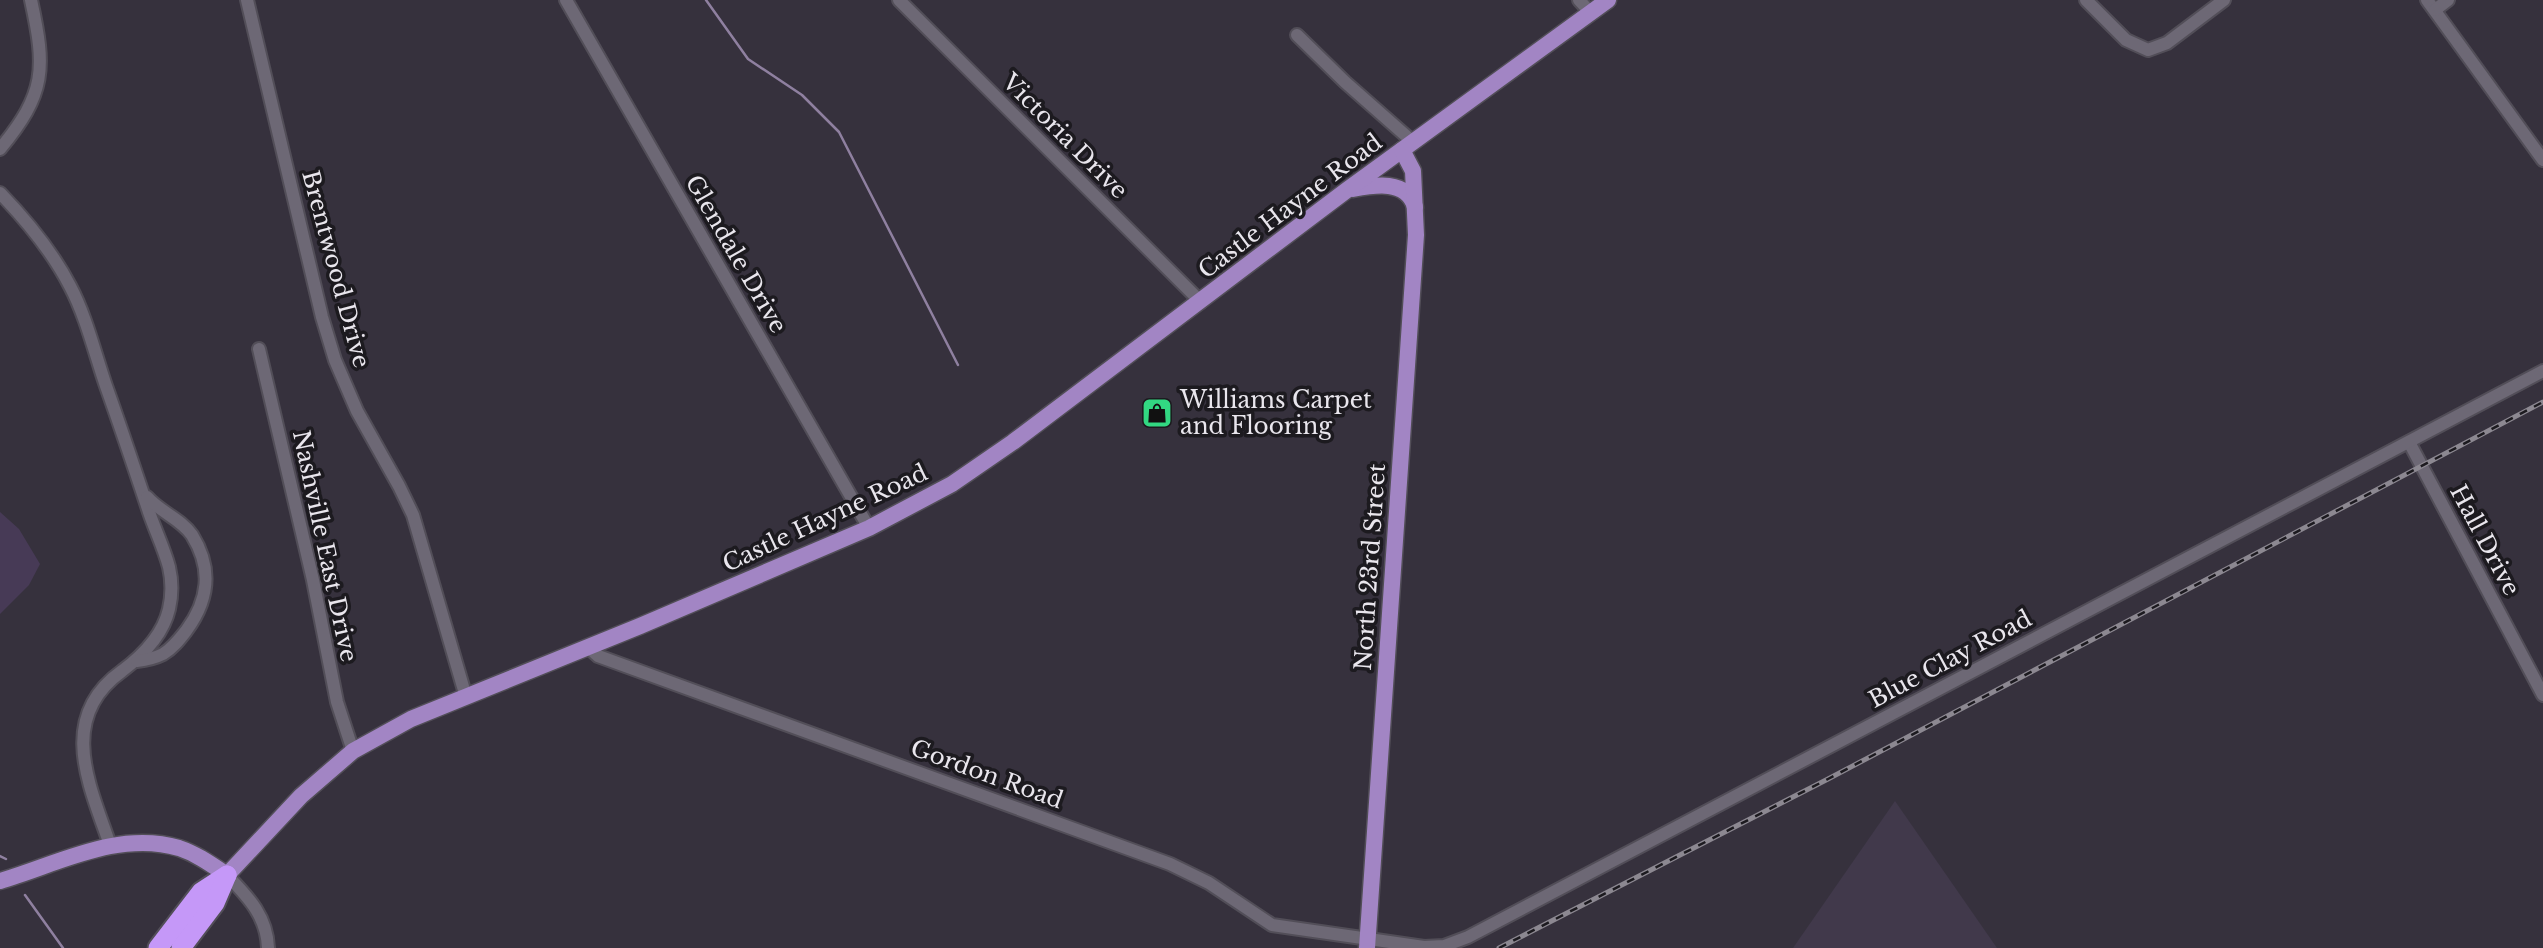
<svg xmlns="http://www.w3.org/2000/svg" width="2543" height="948" font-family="'Libre Baskerville',serif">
	<rect width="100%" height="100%" fill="#36313d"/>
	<path fill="#41394b" d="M1895 801 1997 948H1793Z"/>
	<path fill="#473a56" d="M0 512 19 529 40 564 29 585 0 614Z"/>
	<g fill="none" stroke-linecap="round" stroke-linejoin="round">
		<g stroke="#8f80a0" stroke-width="2.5">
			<path d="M706 0 748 59 802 95 839 132 958 365"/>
			<path d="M0 856 6 859"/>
			<path d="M25 895 63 948"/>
		</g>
		<g stroke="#524e58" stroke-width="16">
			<g id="minor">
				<path d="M247 0 322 317 335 360 357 411 399 486 413 515 466 697"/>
				<path d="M566 0 869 528"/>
				<path d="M899 0 1201 302"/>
				<path d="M1579 0 1591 13"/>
				<path d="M2086 0 2126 40 2148 50 2167 43 2224 0"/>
				<path d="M2427 0 2543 160"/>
				<path d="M2435 10 2448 0"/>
				<path d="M1297 35 1345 82 1413 142"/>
				<path d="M0 149C46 93 46 69 31 0"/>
				<path d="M0 193C28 222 52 251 70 286 86 316 95 354 106 386 121 428 135 470 149 512 155 530 164 548 169 567 172 580 172 596 169 609 163 635 142 656 122 671 56 718 90 786 110 845"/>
				<path d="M259 349 313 580 337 702 353 751"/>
				<path d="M2409 442 2543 695"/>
				<path d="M588 647 598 656 1170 864 1209 883 1272 925 1424 947 1444 946 1468 937 2543 371"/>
				<path d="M137 661C146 660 155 658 163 654 172 649 179 640 186 631 209 600 213 569 192 535 181 519 160 512 147 497"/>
				<path d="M227 875C248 897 267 916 268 948"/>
			</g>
		</g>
		<g stroke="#524e58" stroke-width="19">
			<g id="major">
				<path d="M1353 189C1374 185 1407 179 1415 207"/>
				<path d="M0 881C58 864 118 830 179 848 197 854 212 865 227 875L301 796 353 751 411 719 640 626 869 528 952 484 1013 442 1347 190 1608 0"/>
				<path d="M1367 948 1416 235 1413 171 1402 150"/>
			</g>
		</g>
		<g stroke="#524e58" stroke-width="23">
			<g id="highway">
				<path d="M158 948 201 892 227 875"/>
				<path d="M181 948 215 903 227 875"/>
			</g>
		</g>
		<use href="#minor" stroke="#6d6875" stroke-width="12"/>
		<use href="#major" stroke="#a285c4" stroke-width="16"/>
		<use href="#highway" stroke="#c598f8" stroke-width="19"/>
		<g stroke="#8c8891" stroke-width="5">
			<path id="rail" d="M1499 948 1828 779 2543 402"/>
		</g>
		<use href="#rail" stroke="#1c1a1f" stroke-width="2.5" stroke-dasharray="8" stroke-linecap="butt"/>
	</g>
	<defs>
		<g id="shop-square" transform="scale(1.575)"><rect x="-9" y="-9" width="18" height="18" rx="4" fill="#32d882" stroke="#1c1a1f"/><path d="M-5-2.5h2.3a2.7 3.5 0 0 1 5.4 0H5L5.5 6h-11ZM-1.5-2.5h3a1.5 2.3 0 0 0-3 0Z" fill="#111"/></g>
	</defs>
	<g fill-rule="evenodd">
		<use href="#shop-square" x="1157" y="413"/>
	</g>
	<g text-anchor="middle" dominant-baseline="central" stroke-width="7" stroke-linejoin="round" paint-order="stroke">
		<g font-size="23" fill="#e9e6ed" stroke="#1c1a1f">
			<text transform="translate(1065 136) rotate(45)">Victoria Drive</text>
			<text transform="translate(1290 206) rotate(-37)">Castle Hayne Road</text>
			<text transform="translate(736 254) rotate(60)">Glendale Drive</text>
			<text transform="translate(336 269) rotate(75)">Brentwood Drive</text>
			<text transform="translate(825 518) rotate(-25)">Castle Hayne Road</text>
			<text transform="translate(2485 540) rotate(62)">Hall Drive</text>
			<text transform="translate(325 546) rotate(78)">Nashville East Drive</text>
			<text transform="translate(1370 567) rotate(-86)">North 23rd Street</text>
			<text transform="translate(1950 659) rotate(-28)">Blue Clay Road</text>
			<text transform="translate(987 774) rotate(20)">Gordon Road</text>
		</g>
		<g font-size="23" fill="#e9e6ed" stroke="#1c1a1f" text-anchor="start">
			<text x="1180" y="400">Williams Carpet<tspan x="1180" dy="26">and Flooring</tspan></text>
		</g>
	</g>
</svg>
